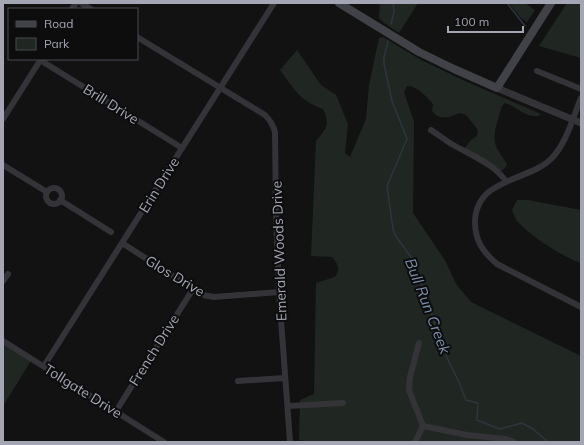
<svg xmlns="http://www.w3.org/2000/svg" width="584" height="445" font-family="Mulish,sans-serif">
	<rect width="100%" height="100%" fill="#121213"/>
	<g fill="#202722">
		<path d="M380 3H418L399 33 383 22 379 18Z"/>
		<path d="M509 3H525L535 10 527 22 521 18Z"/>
		<path d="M567 3H581V58L539 46Z"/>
		<path d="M383 37 421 60 467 82 541 114 538 116C523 117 518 107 505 103L502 106C499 117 493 130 495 143 497 151 504 158 507 165L503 170 494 172 468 156 465 148 471 140 477 136 478 130 466 115 460 113C450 117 440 121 432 111L433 104C427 97 416 85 407 86L404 92 414 122 413 213 446 262 456 284 471 302 581 356V442H309L299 440 300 400 314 394 316 283 335 277C340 269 339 265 332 257L311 256 316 141C326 128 331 126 323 109 300 101 294 89 280 70L297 50 321 85 336 95 348 124 345 153 350 157 366 119 369 85 379 38Z"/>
		<path d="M517 200H528L581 210V263C561 256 532 237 518 222 515 219 514 214 512 210Z"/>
		<path d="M3 341 32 359 3 406Z"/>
	</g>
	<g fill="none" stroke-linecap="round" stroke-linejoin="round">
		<g stroke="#2e353d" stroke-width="1.5">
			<path d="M507 3 525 26"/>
			<path d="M391 24 394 12 393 3"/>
			<path d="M388 41 384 57V64L392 101 407 139 387 186 393 229 395 235 413 260 447 358 459 382 465 398 466 400 478 403 477 420 500 429 522 423 533 429 548 442"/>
		</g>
		<g stroke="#333338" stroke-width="6">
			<path d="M81 3 91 9"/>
			<path d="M72 9 76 3"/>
			<path d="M137 37 265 115C270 120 273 124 275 132L276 213 279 292 290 442"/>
			<path d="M40 60 182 148"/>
			<path d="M537 71 581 89"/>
			<path d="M581 98C573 117 567 142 552 158 529 182 476 177 475 222 475 241 483 252 497 264L581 307"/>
			<path d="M3 119 41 59"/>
			<path d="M431 130C439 135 446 141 455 146 475 157 491 162 506 181"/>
			<path d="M3 165 47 192"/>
			<circle cx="54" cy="196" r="8"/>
			<path d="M60 200 111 232"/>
			<path d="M122 243 203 295 214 297 279 292"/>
			<path d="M3 281 8 274"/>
			<path d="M3 341 164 442"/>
			<path d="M44 366 274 3"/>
			<path d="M238 381 285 378"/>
			<path d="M288 406 343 403"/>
			<path d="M116 411 193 289"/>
			<path d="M423 426 467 435 506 439 514 442"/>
			<path d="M415 442 423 426 409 390 410 377 419 343"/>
		</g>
		<path stroke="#333338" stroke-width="7" d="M497 88 581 123"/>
		<path stroke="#414248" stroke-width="8" d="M339 3 419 52 454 69 497 88 551 3"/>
	</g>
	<g text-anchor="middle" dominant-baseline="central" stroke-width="4" stroke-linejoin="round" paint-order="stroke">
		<g font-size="14" fill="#a4a7b3" stroke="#0d0d0e">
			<text transform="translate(111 104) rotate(32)">Brill Drive</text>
			<text transform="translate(159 185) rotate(-58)">Erin Drive</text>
			<text transform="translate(279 251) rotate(-92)">Emerald Woods Drive</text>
			<text transform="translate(175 276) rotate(31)">Glos Drive</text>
			<text transform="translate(154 350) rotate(-58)">French Drive</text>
			<text transform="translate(83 391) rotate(32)">Tollgate Drive</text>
		</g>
		<g font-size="15" font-style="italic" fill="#7c91ac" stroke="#0d0d0e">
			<text transform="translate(428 306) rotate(69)">Bull Run Creek</text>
		</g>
	</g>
	<rect width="584" height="445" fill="none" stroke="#a4a7b3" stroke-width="8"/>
	<rect x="8" y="8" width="130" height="52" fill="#0d0d0e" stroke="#494b50"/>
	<rect x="16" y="21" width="20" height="6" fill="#414248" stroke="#494b50"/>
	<text x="44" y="28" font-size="12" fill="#a4a7b3">Road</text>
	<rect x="16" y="38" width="20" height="12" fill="#202722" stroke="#494b50"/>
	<text x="44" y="48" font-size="12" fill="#a4a7b3">Park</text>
	<path d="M448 26v6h75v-6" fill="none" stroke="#a4a7b3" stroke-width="2"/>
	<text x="454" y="26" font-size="12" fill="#a4a7b3" stroke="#0d0d0e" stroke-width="3" paint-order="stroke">100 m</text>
</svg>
